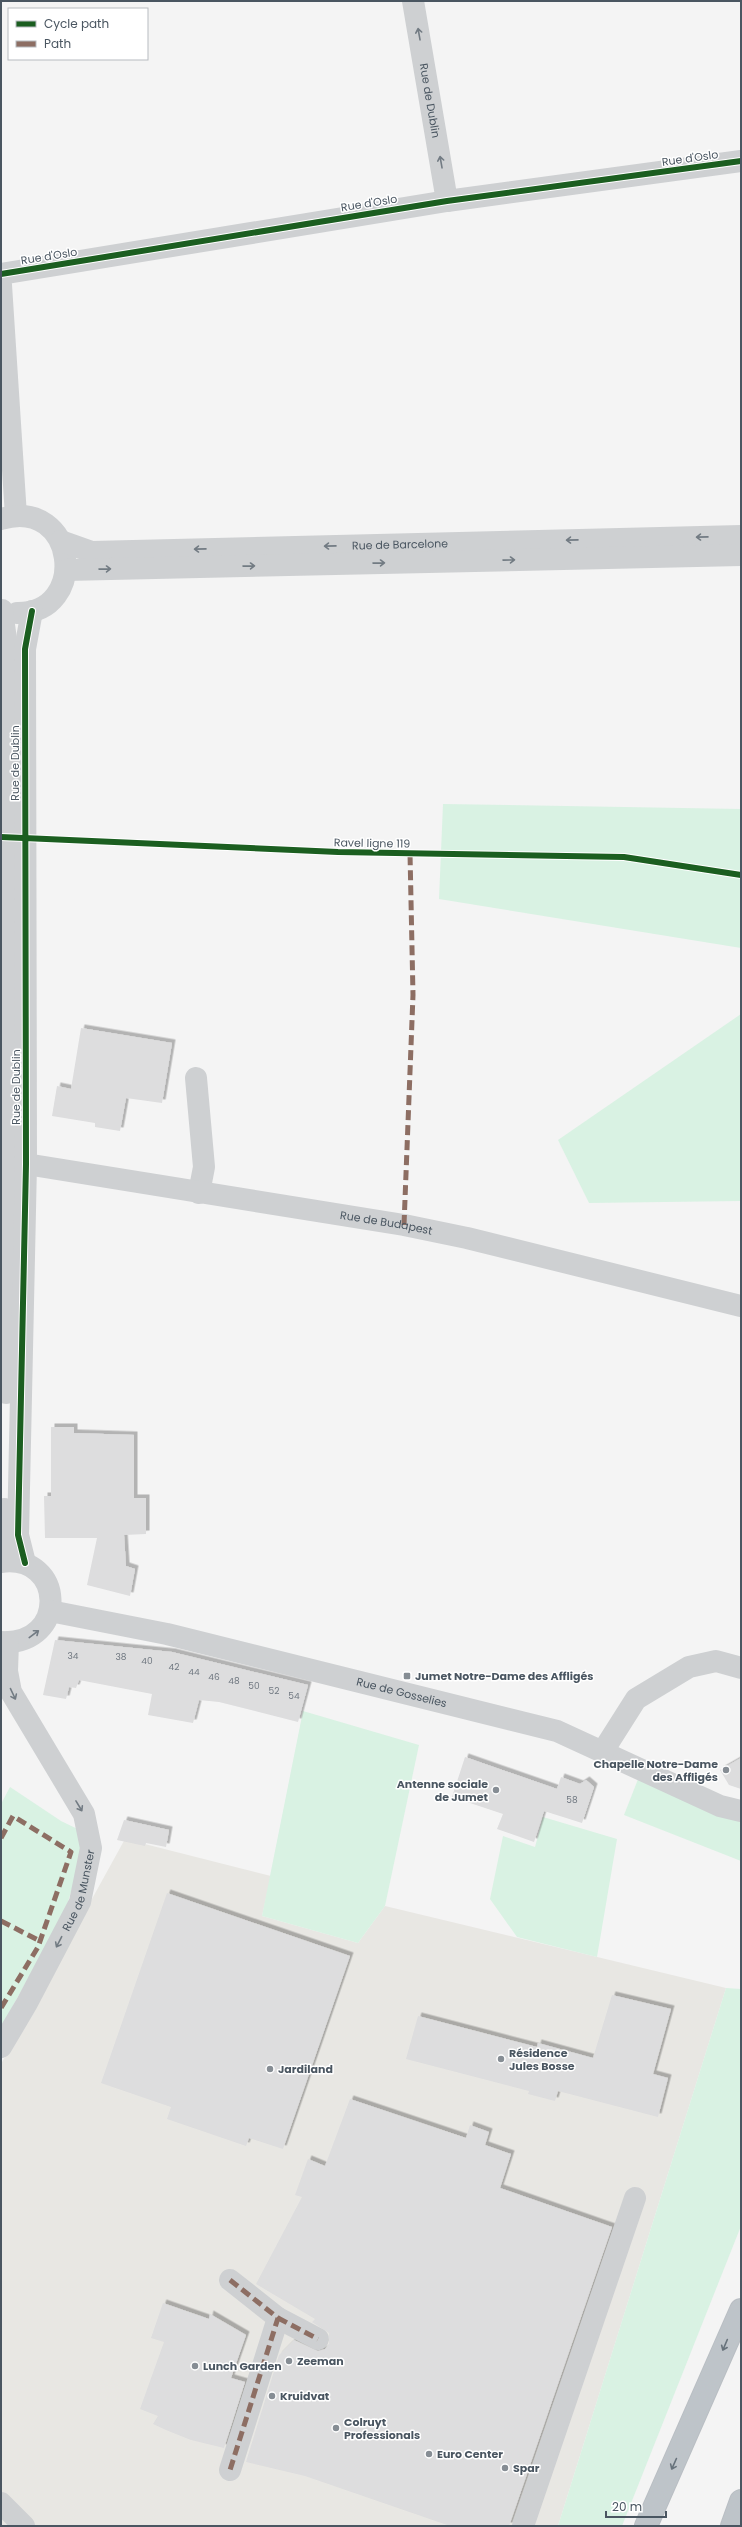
<svg xmlns="http://www.w3.org/2000/svg" width="742" height="2527" font-family="Poppins,sans-serif">
	<defs>
		<filter id="shadow"><feDropShadow dx="3.5" dy="-3.5" stdDeviation="0" flood-color="#0004"/></filter>
	</defs>
	<rect width="100%" height="100%" fill="#f4f4f4"/>
	<path fill="#e8e7e3" d="M125 1839 271 1876 262 1916 358 1943 385 1906 726 1988 558 2526H1V2064Z"/>
	<g fill="#d9f2e3">
		<path d="M443 804 741 809V948L439 899Z"/>
		<path d="M741 1014V1201L589 1203 558 1140Z"/>
		<path d="M303 1711 419 1745 385 1906 358 1943 262 1916Z"/>
		<path d="M642 1769 741 1808V1861L624 1815Z"/>
		<path d="M10 1787 61 1821 88 1834 65 1912 1 2027V1804Z"/>
		<path d="M543 1817 617 1839 597 1957 517 1937 490 1899 503 1836 535 1847Z"/>
		<path d="M726 1988 741 1989V2226L622 2526H558Z"/>
	</g>
	<g fill="#ddddde" filter="url(#shadow)">
		<path d="M81 1028 172 1043 162 1103 126 1098 120 1131 95 1127V1123L52 1116 57 1086 71 1089Z"/>
		<path d="M51 1427H74V1433L134 1435V1498H146V1534L124 1535 126 1566 135 1569 130 1596 87 1585 97 1538H45L44 1496H51Z"/>
		<path d="M55 1640 172 1652 308 1685 298 1722 219 1702 199 1700 193 1723 148 1715 152 1694 79 1680 76 1688 69 1687 66 1699 43 1695Z"/>
		<path d="M465 1757 557 1789 561 1777 580 1784 586 1780 594 1787 582 1823 544 1811 534 1842 497 1829 503 1814 452 1797Z"/>
		<path d="M741 1758V1789L729 1785 720 1770Z"/>
		<path d="M124 1820 169 1830 166 1847 146 1843 145 1846 117 1840Z"/>
		<path d="M167 1893 350 1956 283 2149 249 2138 246 2146 167 2119 171 2107 101 2083Z"/>
		<path d="M612 1995 671 2009 653 2074 668 2078 658 2117 558 2091 555 2101 528 2094 529 2091 406 2059 418 2016 537 2047 538 2043 593 2058Z"/>
		<path d="M350 2099 466 2138 470 2125 489 2132 485 2145 511 2154 500 2188 612 2227 509 2526H450L305 2476 246 2462 279 2355 294 2340 318 2351 325 2349 329 2344V2333L312 2322 315 2319 256 2284 302 2197 295 2195 308 2159 325 2166Z"/>
		<path d="M163 2303 209 2319 210 2314 246 2335 231 2378 245 2382 224 2448 191 2440 166 2430 153 2424 158 2416 140 2409 164 2342 151 2338Z"/>
	</g>
	<g fill="none" stroke-linecap="round" stroke-linejoin="round">
		<g stroke="#b9bec3" stroke-width="24">
			<g id="highway">
				<path d="M646 2526 741 2310"/>
				<path d="M732 2526 741 2501"/>
			</g>
		</g>
		<g stroke="#ced0d2" stroke-width="22">
			<path id="s1" d="M413 1 447 201"/>
			<path d="M1 274 447 201 741 161"/>
			<path d="M1 285 16 516"/>
			<path d="M1 519C77 496 90 614 17 613"/>
			<path id="s2" d="M61 541 92 552 741 536"/>
			<path d="M66 570 741 555"/>
			<path d="M2 610 7 647 6 1393"/>
			<path d="M196 1078 204 1167 199 1193"/>
			<path id="s3" d="M26 1164 404 1225 467 1238 741 1306"/>
			<path d="M1 1547 4 1509"/>
			<path d="M1 1562C65 1553 69 1646 1 1642"/>
			<path d="M25 1563 18 1535 26 1164 25 649 32 611"/>
			<path id="s4" d="M50 1611 167 1634 557 1731 720 1806 741 1811"/>
			<path d="M603 1751 636 1699 689 1667 716 1661 741 1668"/>
			<path id="s5" d="M1 2047 27 2003 80 1902 91 1848 84 1814 11 1692 7 1671 8 1642"/>
			<path d="M230 2280 278 2318 230 2470"/>
			<path d="M278 2318 318 2339"/>
			<path d="M1 2503 24 2526"/>
			<path d="M523 2526 635 2198"/>
		</g>
		<use href="#highway" stroke="#bec4c9" stroke-width="22"/>
		<g stroke="#8d6e63" stroke-width="5" stroke-dasharray="10 5" stroke-linecap="butt">
			<path d="M404 1225 413 995 410 853"/>
			<path d="M1 1838 13 1816 71 1852 38 1947 1 2008"/>
			<path d="M1 1921 40 1941"/>
			<path d="M230 2280 278 2318 230 2470"/>
			<path d="M278 2318 318 2339"/>
		</g>
		<g stroke="#fff" stroke-width="8">
			<g id="cycleway">
				<path d="M1 274 447 201 741 161"/>
				<path d="M1 837 338 852 624 857 741 875"/>
				<path d="M25 1563 18 1535 26 1164 25 649 32 611"/>
			</g>
		</g>
		<use href="#cycleway" stroke="#1b5e20" stroke-width="6"/>
	</g>
	<defs><path id="oneway-shaft" d="M-6 0H5M1.5-3L5.5 0L1.5 3" fill="none" stroke-width="1.6" stroke-linecap="round" stroke-linejoin="round"/></defs>
	<g stroke="#727b83">
		<use href="#oneway-shaft" transform="translate(419 34) rotate(-100)"/>
		<use href="#oneway-shaft" transform="translate(441 162) rotate(-100)"/>
		<use href="#oneway-shaft" transform="translate(702 537) rotate(179)"/>
		<use href="#oneway-shaft" transform="translate(572 540) rotate(179)"/>
		<use href="#oneway-shaft" transform="translate(330 546) rotate(179)"/>
		<use href="#oneway-shaft" transform="translate(200 549) rotate(179)"/>
		<use href="#oneway-shaft" transform="translate(509 560) rotate(-1)"/>
		<use href="#oneway-shaft" transform="translate(379 563) rotate(-1)"/>
		<use href="#oneway-shaft" transform="translate(249 566) rotate(-1)"/>
		<use href="#oneway-shaft" transform="translate(105 569) rotate(-1)"/>
		<use href="#oneway-shaft" transform="translate(34 1634) rotate(-37)"/>
		<use href="#oneway-shaft" transform="translate(13 1694) rotate(65)"/>
		<use href="#oneway-shaft" transform="translate(79 1806) rotate(59)"/>
		<use href="#oneway-shaft" transform="translate(59 1942) rotate(117)"/>
	</g>
	<g stroke="#67727b">
		<use href="#oneway-shaft" transform="translate(725 2345) rotate(113)"/>
		<use href="#oneway-shaft" transform="translate(674 2464) rotate(114)"/>
	</g>
	<g fill="#868d94" stroke="#fff" stroke-width="1.5">
		<rect x="403" y="1672" width="8" height="8" rx="2"/>
		<circle cx="726" cy="1770" r="4"/>
		<circle cx="496" cy="1790" r="4"/>
		<circle cx="501" cy="2059" r="4"/>
		<circle cx="270" cy="2069" r="4"/>
		<circle cx="289" cy="2361" r="4"/>
		<circle cx="195" cy="2366" r="4"/>
		<circle cx="272" cy="2396" r="4"/>
		<circle cx="336" cy="2428" r="4"/>
		<circle cx="429" cy="2454" r="4"/>
		<circle cx="505" cy="2468" r="4"/>
	</g>
	<g text-anchor="middle" dominant-baseline="central" stroke-width="3" stroke-linejoin="round" paint-order="stroke">
		<g font-size="9" fill="#707881">
			<text x="73" y="1656">34</text>
			<text x="121" y="1657">38</text>
			<text x="147" y="1661">40</text>
			<text x="174" y="1667">42</text>
			<text x="194" y="1672">44</text>
			<text x="214" y="1677">46</text>
			<text x="234" y="1681">48</text>
			<text x="254" y="1686">50</text>
			<text x="274" y="1691">52</text>
			<text x="294" y="1696">54</text>
			<text x="572" y="1800">58</text>
		</g>
		<g font-size="11" fill="#4a5661" stroke="#fff">
			<text stroke="none"><textPath href="#s1" startOffset="101">Rue de Dublin</textPath></text>
			<text transform="translate(690 158) rotate(-8)">Rue d'Oslo</text>
			<text transform="translate(369 203) rotate(-9)">Rue d'Oslo</text>
			<text transform="translate(49 256) rotate(-9)">Rue d'Oslo</text>
			<text stroke="none"><textPath href="#s2" startOffset="341">Rue de Barcelone</textPath></text>
			<text transform="translate(15 763) rotate(-90)">Rue de Dublin</text>
			<text transform="translate(372 843) rotate(1)">Ravel ligne 119</text>
			<text transform="translate(16 1087) rotate(-90)">Rue de Dublin</text>
			<text stroke="none"><textPath href="#s3" startOffset="365">Rue de Budapest</textPath></text>
			<text stroke="none"><textPath href="#s4" startOffset="361">Rue de Gosselies</textPath></text>
			<text stroke="none"><textPath href="#s5" startOffset="176">Rue de Munster</textPath></text>
		</g>
		<g font-size="11" font-weight="bold" fill="#4a5661" stroke="#fff" text-anchor="start">
			<text x="415" y="1676">Jumet Notre-Dame des Affligés</text>
			<text x="718" y="1764" text-anchor="end">Chapelle Notre-Dame<tspan x="718" dy="13">des Affligés</tspan></text>
			<text x="488" y="1784" text-anchor="end">Antenne sociale<tspan x="488" dy="13">de Jumet</tspan></text>
			<text x="509" y="2053">Résidence<tspan x="509" dy="13">Jules Bosse</tspan></text>
			<text x="278" y="2069">Jardiland</text>
			<text x="297" y="2361">Zeeman</text>
			<text x="203" y="2366">Lunch Garden</text>
			<text x="280" y="2396">Kruidvat</text>
			<text x="344" y="2422">Colruyt<tspan x="344" dy="13">Professionals</tspan></text>
			<text x="437" y="2454">Euro Center</text>
			<text x="513" y="2468">Spar</text>
		</g>
	</g>
	<rect width="742" height="2527" fill="none" stroke="#4a5661" stroke-width="4"/>
	<rect x="8" y="8" width="140" height="52" fill="#ffffff" stroke="#b7bbc0"/>
	<rect x="16" y="21" width="20" height="6" fill="#1b5e20" stroke="#b7bbc0"/>
	<text x="44" y="28" font-size="12" fill="#4a5661">Cycle path</text>
	<rect x="16" y="41" width="20" height="6" fill="#8d6e63" stroke="#b7bbc0"/>
	<text x="44" y="48" font-size="12" fill="#4a5661">Path</text>
	<path d="M606 2511v6h60v-6" fill="none" stroke="#4a5661" stroke-width="2"/>
	<text x="612" y="2511" font-size="12" fill="#4a5661" stroke="#ffffff" stroke-width="3" paint-order="stroke">20 m</text>
</svg>
